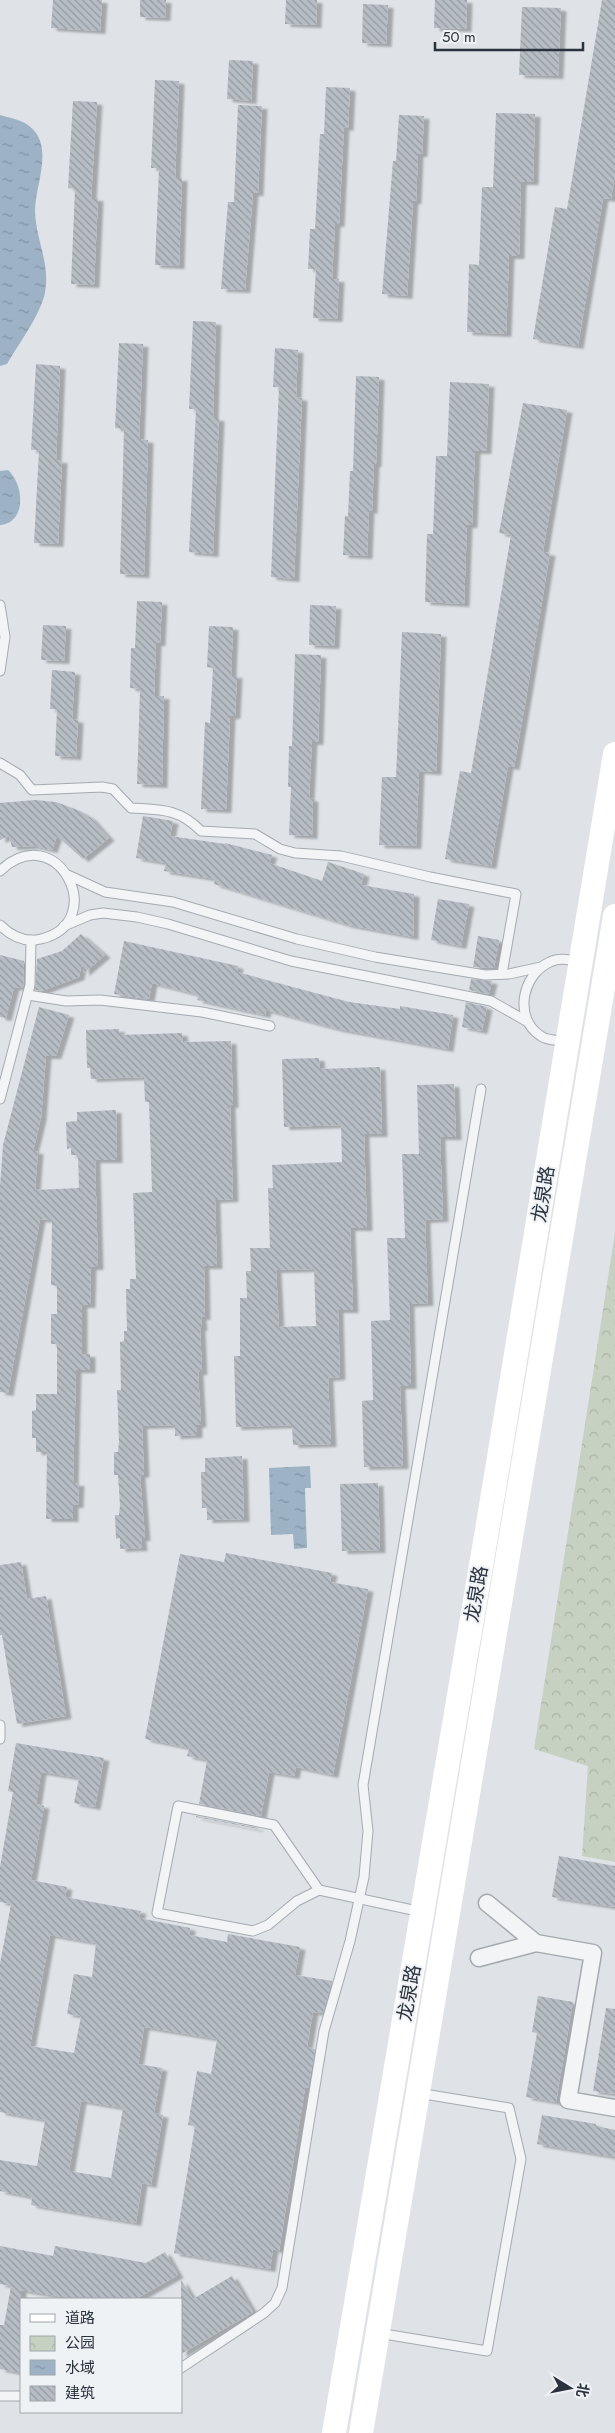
<svg xmlns="http://www.w3.org/2000/svg" width="615" height="2433" font-family="Jost,'Noto Sans SC',sans-serif">
	<defs>
		<pattern id="park-crowns" width="20" height="18" patternUnits="userSpaceOnUse" patternTransform="scale(1.25)"><rect width="20" height="18" fill="#c6d1c1"/><path d="M2 6a3 3 0 1 1 6 0M12 15a3 3 0 1 1 6 0" fill="none" stroke="#aab4a7"/></pattern>
		<pattern id="water-ripples" width="26" height="14" patternUnits="userSpaceOnUse" patternTransform="scale(1.25)"><rect width="26" height="14" fill="#9db3c5"/><path d="M2 4q2-2 4 0t4 0M15 11q2-2 4 0t4 0" fill="none" stroke="#8092a1"/></pattern>
		<pattern id="building-back-hatch" width="6" height="6" patternUnits="userSpaceOnUse" patternTransform="scale(1.25)"><rect width="6" height="6" fill="#b7bdc4"/><path d="M-1 5l2 2M0 0l6 6M5-1l2 2" fill="none" stroke="#959aa1"/></pattern>
		<filter id="shadow"><feDropShadow dx="5.5" dy="3" stdDeviation="1" flood-color="#0004"/></filter>
	</defs>
	<rect width="100%" height="100%" fill="#dfe3e7"/>
	<path fill="url(#park-crowns)" d="M615 1233V1862L582 1856 588 1766 534 1749Z"/>
	<g fill="url(#water-ripples)">
		<path d="M0 115C14 119 28 121 36 133 51 154 35 188 35 211 36 242 52 266 44 297 37 320 19 343 7 364L0 366Z"/>
		<path d="M8 470C24 484 27 523 0 525V471Z"/>
		<path d="M310 1466 311 1488H305L307 1548 294 1549 293 1534 271 1535 269 1468Z"/>
	</g>
	<g fill="url(#building-back-hatch)" fill-rule="evenodd" filter="url(#shadow)">
		<path d="M53 0H102L100 31 51 28Z"/>
		<path d="M140 0H166L165 18 140 17Z"/>
		<path d="M286 0H317L316 25 285 24Z"/>
		<path d="M435 0H467L466 29 434 28Z"/>
		<path d="M602 0H615V173L611 199 603 198 578 346 533 339 555 207 567 209Z"/>
		<path d="M363 4 388 5 386 44 362 43Z"/>
		<path d="M522 7 561 8 558 76 519 75Z"/>
		<path d="M229 60 253 61 251 101 227 99Z"/>
		<path d="M155 80 179 81 175 178H182L179 266 155 265 159 168H151Z"/>
		<path d="M326 87 350 88 348 128 344 127 339 224H335L332 279H339L337 319 313 318 316 269H308L310 229H315L320 134H324Z"/>
		<path d="M73 101 97 102 91 198H98L94 285 71 284 75 189 68 188Z"/>
		<path d="M238 105 262 106 258 193H253L245 290 221 289 228 202H234Z"/>
		<path d="M496 113 535 114 533 182H521L519 256H509L506 334 467 332 469 264 479 265 482 187H493Z"/>
		<path d="M399 115 424 116 422 154H418L416 201H413L407 296 382 294 393 161H396Z"/>
		<path d="M193 321 216 322 213 418H219L213 554 189 552 196 409H189Z"/>
		<path d="M119 343 143 344 139 439 148 440 144 575 120 574 124 429 115 428Z"/>
		<path d="M275 348 298 350 296 397 302 398 294 579 271 577 279 387H273Z"/>
		<path d="M36 364 60 366 56 460H62L58 544 34 543 39 450H31Z"/>
		<path d="M356 376 379 377 376 464H374L372 511 369 510 367 556 343 555 345 516H348L350 471H353Z"/>
		<path d="M450 382 489 384 486 451H475L472 525H467L464 604 425 602 427 534H433L436 456H447Z"/>
		<path d="M523 403 567 410 543 552 550 553 525 704 514 767 508 766 491 866 445 859 460 771 471 773 511 535 499 533Z"/>
		<path d="M137 601 162 602 160 643H156L154 696H164L162 785 137 784 140 689 130 688 131 648H135Z"/>
		<path d="M310 605 336 606 334 646 309 645Z"/>
		<path d="M43 625 66 626 64 661 41 660Z"/>
		<path d="M209 626 233 627 231 675H237L235 716H230L226 810 201 809 205 722 210 723 213 668 207 667Z"/>
		<path d="M402 632 441 634 436 772 419 771 416 846 379 845 382 777H396Z"/>
		<path d="M295 654 321 655 318 742H312L309 798 313 799 312 836 289 835 291 787H288L289 746H292Z"/>
		<path d="M52 670 75 672 72 719 78 720 76 757 55 756 57 709H50Z"/>
		<path d="M35 800 56 802 80 811 91 818 109 838 83 859 57 836 52 850 34 846 12 847 9 836 0 840V803Z"/>
		<path d="M143 816 173 821 170 836 225 844V843L272 855 269 863 322 881 328 862 364 874 361 885 414 894 413 937 348 925 214 884 215 879 164 871 166 863 136 858Z"/>
		<path d="M438 899 469 904 461 946 431 940Z"/>
		<path d="M81 934 105 955 84 973 82 962 79 977 42 991 35 990 37 959 62 951Z"/>
		<path d="M478 936 499 940 494 968 473 967Z"/>
		<path d="M124 941 238 966 237 972 349 1002 400 1009V1006L453 1015 448 1049 338 1029 266 1010 265 1015 197 1000 199 995 152 983 149 999 114 994Z"/>
		<path d="M0 955 24 961 23 988 14 987 6 1018 0 1017Z"/>
		<path d="M471 979 492 981 489 994 469 990Z"/>
		<path d="M466 1002 487 1007 482 1031 462 1027Z"/>
		<path d="M39 1007 69 1015 56 1056H46L41 1118 33 1151H38L35 1190 79 1188 78 1155H71V1148L67 1149 66 1122 77 1121V1112L116 1110 117 1160H95L98 1267H91L90 1305H82V1354H90V1370H76L73 1483H79L78 1505H73V1519H46L47 1452H36V1438H32V1411L36 1410V1394H57V1344H51V1314H57V1286L51 1285 52 1220 40 1219 8 1393 0 1392V1187L3 1145Z"/>
		<path d="M119 1029 120 1035 182 1033 183 1042 231 1041 233 1105H230L233 1199 215 1200 217 1266H204L205 1317H201L202 1328H200L202 1372H198L201 1424 197 1425V1435L175 1436V1425L142 1426 144 1474 140 1475 145 1538H141L142 1548 120 1549V1538L116 1539 115 1515H119L120 1505 118 1475H114V1452H118L119 1442 117 1390H121L120 1342 124 1341V1331H127L126 1289H130V1279H136L133 1193 152 1192 149 1102H145L144 1077 91 1079 90 1068H87L86 1030Z"/>
		<path d="M319 1058 320 1069 380 1067 382 1134H364L367 1228H350L353 1310H338L340 1377 328 1378 331 1444 293 1445 292 1425 236 1427 234 1356H240V1298H247L246 1271H251L250 1248H270L268 1188H273L272 1165 342 1162 341 1125 284 1127 282 1059ZM314 1269 316 1326 279 1327 276 1270Z"/>
		<path d="M454 1084 456 1137H440L443 1219 425 1220 428 1303 409 1304 411 1386H400L403 1466 364 1467 362 1401 373 1400 371 1321 390 1320 387 1238H405L402 1154H419L417 1085Z"/>
		<path d="M242 1456 244 1519 207 1520V1508H202L201 1472H205V1458Z"/>
		<path d="M378 1483 380 1550 342 1551 340 1484Z"/>
		<path d="M226 1553 332 1573 330 1582 368 1589 333 1775 296 1767 294 1776 269 1772 261 1816 199 1804 207 1760 187 1756 189 1748 145 1739 180 1554 224 1562Z"/>
		<path d="M21 1562 27 1599 46 1596 66 1716 17 1724 2 1635H0V1565Z"/>
		<path d="M16 1743 104 1758 95 1807 74 1803 79 1778 41 1772 36 1804 44 1806 31 1880 67 1887 65 1897 141 1911 139 1918 190 1928 189 1935 227 1942 228 1934 300 1947 295 1975 332 1981 323 2013 313 2012 307 2047 315 2049 308 2088H305L279 2251 273 2249 270 2269 174 2253 195 2126 188 2125 197 2071 211 2074 217 2039 144 2027 138 2064 162 2068 154 2113 163 2115 151 2185 142 2183 136 2223 31 2205 32 2197 0 2191V2160L37 2166 45 2120 0 2112V1964L11 1904 0 1902V1867L13 1792 8 1791ZM50 1935 96 1943 92 1977 74 1974 67 2014 81 2016 74 2053 30 2046ZM81 2101 123 2108 111 2178 69 2171Z"/>
		<path d="M196 1816 258 1828V1829L196 1817Z"/>
		<path d="M559 1856 615 1866V1907L552 1897Z"/>
		<path d="M538 1996 573 2002 556 2102 526 2097 537 2033 532 2032Z"/>
		<path d="M606 2008 615 2009V2094L593 2091Z"/>
		<path d="M542 2115 596 2124V2126L615 2130V2157L537 2144Z"/>
		<path d="M0 2246 53 2256 55 2246 146 2263 165 2252 178 2275 136 2299H75L21 2290V2373L0 2369V2325H4L11 2286 0 2284Z"/>
		<path d="M232 2276 253 2312 181 2354V2280L193 2299Z"/>
	</g>
	<g fill="none" stroke-linecap="round" stroke-linejoin="round">
		<g stroke="#a5aab1" stroke-width="11">
			<g id="lane">
				<path d="M0 605 5 637 0 671"/>
				<path d="M0 763 20 775 32 790 102 787 113 789 131 808C160 810 179 808 201 831L255 834 280 849 295 853 341 856 430 877 516 894 502 974"/>
				<path d="M0 871C57 816 111 922 41 939 25 943 11 936 0 925"/>
				<path d="M68 875 105 892 173 902 297 939 375 957 485 975 509 974 541 967"/>
				<path d="M64 926 90 915 103 913 137 917 168 924 291 961 491 1001 528 1022"/>
				<path d="M28 995 66 1001 100 1000 202 1012 270 1026"/>
				<path d="M568 1042C560 1040 547 1041 541 1036 513 1019 522 974 550 962 560 957 570 960 580 962"/>
				<path d="M0 1099 30 985 31 940"/>
				<path d="M0 1725V1739"/>
				<path d="M178 1806 274 1825 319 1890 297 1901 268 1925 253 1931 157 1913Z"/>
				<path d="M319 1890 422 1912"/>
				<path d="M378 2333 487 2351 521 2159 509 2108 418 2093"/>
				<path d="M181 2368 264 2313 275 2303 282 2288 324 2031 350 1941 364 1877 368 1831 363 1785 481 1089"/>
				<path d="M0 2396H21"/>
			</g>
		</g>
		<g stroke="#a5aab1" stroke-width="19">
			<g id="street">
				<path d="M536 1943 593 1953 568 2100 615 2108"/>
				<path d="M479 1958 536 1943 487 1903"/>
			</g>
		</g>
		<use href="#lane" stroke="#f2f4f6" stroke-width="9"/>
		<use href="#street" stroke="#f2f4f6" stroke-width="16"/>
		<g stroke="#fff" stroke-width="24">
			<path d="M334 2433 487 1530 615 754"/>
			<path d="M361 2433 615 916"/>
		</g>
	</g>
	<g text-anchor="middle" dominant-baseline="central" stroke-width="4" stroke-linejoin="round" paint-order="stroke">
		<g font-size="19" fill="#29323e" stroke="#eff2f5">
			<text transform="translate(543 1194) rotate(-81)">龙泉路</text>
			<text transform="translate(476 1594) rotate(-80)">龙泉路</text>
			<text transform="translate(409 1993) rotate(-80)">龙泉路</text>
		</g>
	</g>
	<rect x="20" y="2298" width="162" height="115" fill="#eff2f5" stroke="#a0a5ac"/>
	<rect x="30" y="2314" width="25" height="8" fill="#ffffff" stroke="#a0a5ac"/>
	<text x="65" y="2323" font-size="15" fill="#29323e">道路</text>
	<rect x="30" y="2336" width="25" height="15" fill="url(#park-crowns)" stroke="#a0a5ac"/>
	<text x="65" y="2348" font-size="15" fill="#29323e">公园</text>
	<rect x="30" y="2360" width="25" height="15" fill="url(#water-ripples)" stroke="#a0a5ac"/>
	<text x="65" y="2373" font-size="15" fill="#29323e">水域</text>
	<rect x="30" y="2386" width="25" height="15" fill="url(#building-back-hatch)" stroke="#a0a5ac"/>
	<text x="65" y="2398" font-size="15" fill="#29323e">建筑</text>
	<g transform="translate(570 2388) rotate(100)" stroke="#eff2f5" stroke-width="4" paint-order="stroke">
	<path d="M0-4L9 19L0 12L-9 19Z" fill="#29323e"/>
	<text y="-8" font-size="14" font-weight="bold" text-anchor="middle" fill="#29323e">北</text>
	</g>
	<path d="M435 42v8h148v-8" fill="none" stroke="#29323e" stroke-width="2.5"/>
	<text x="442" y="42" font-size="15" fill="#29323e" stroke="#eff2f5" stroke-width="4" paint-order="stroke">50 m</text>
</svg>
